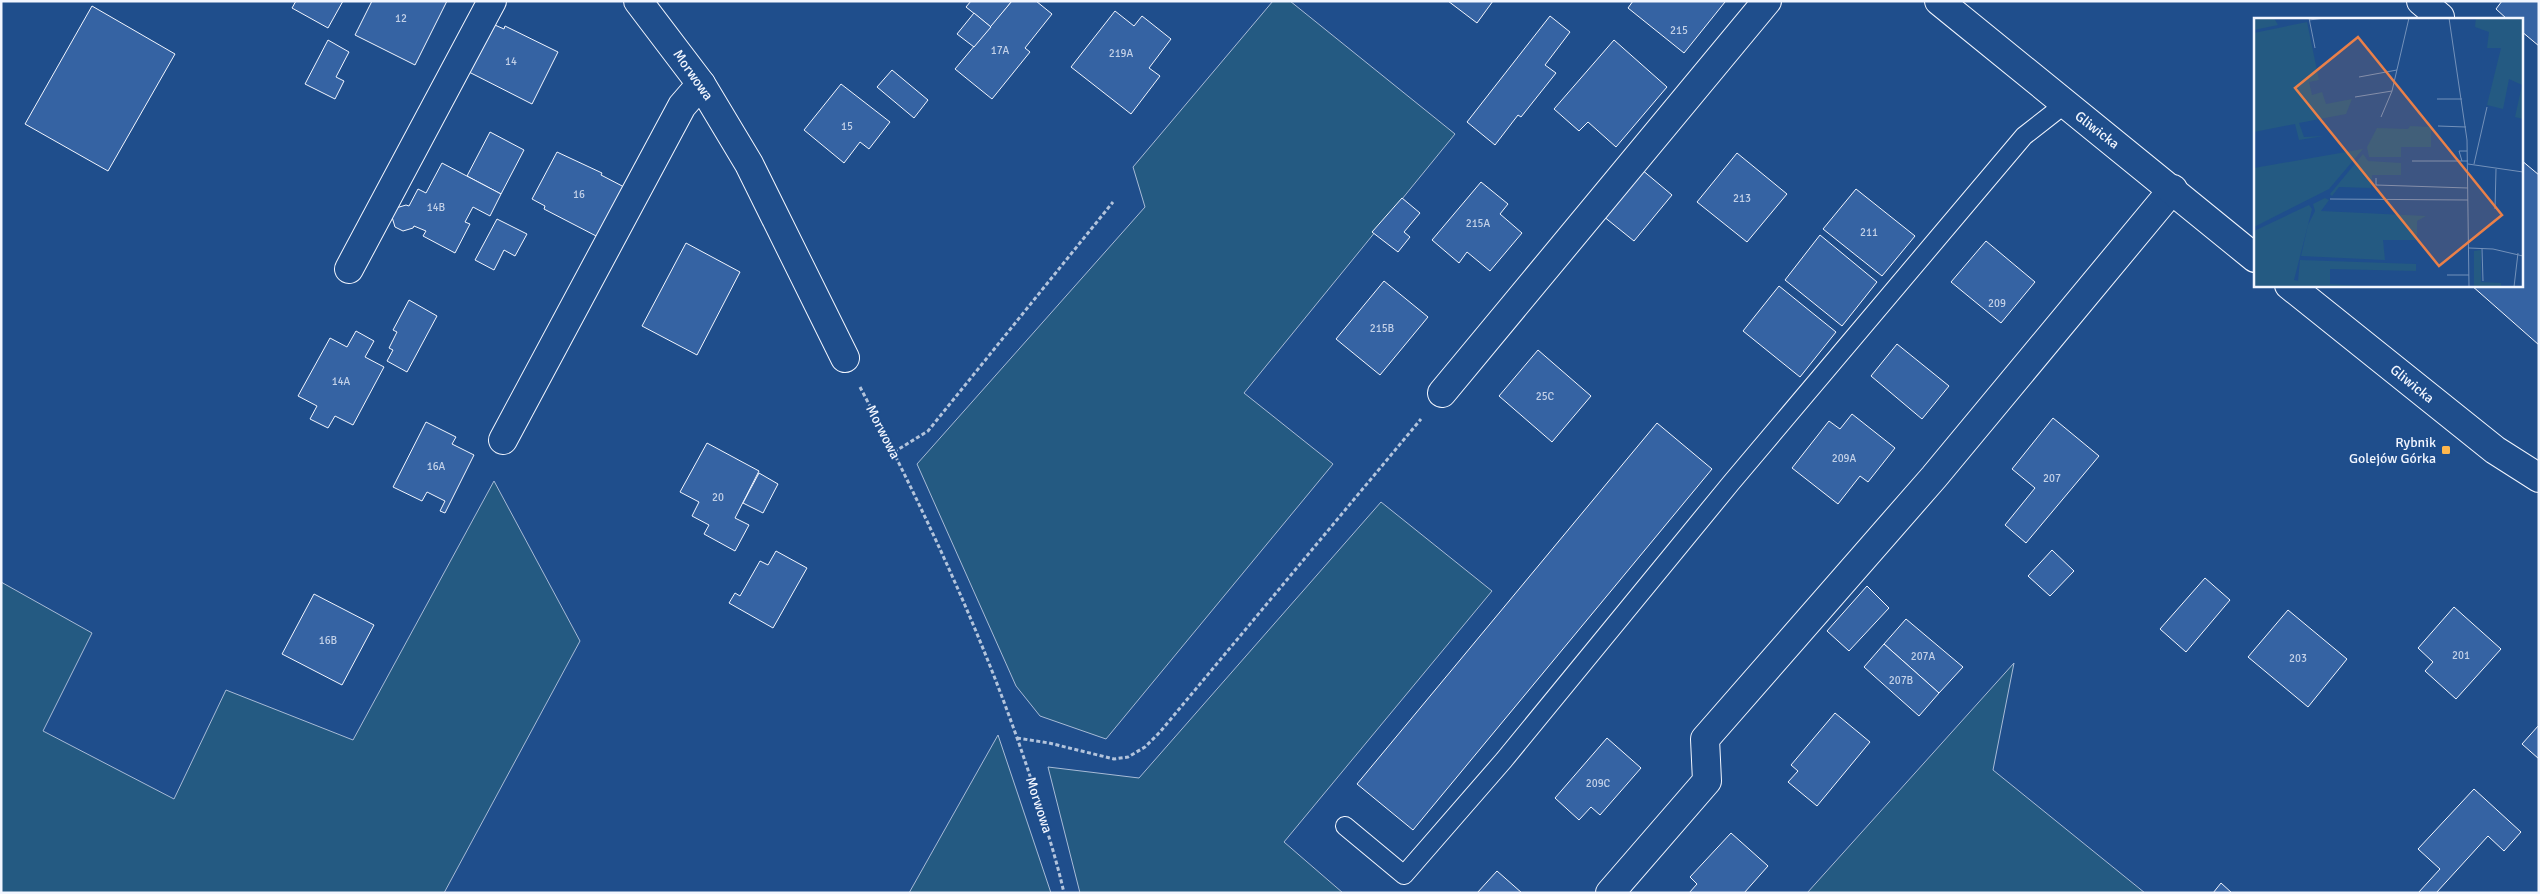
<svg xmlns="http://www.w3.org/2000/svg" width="2540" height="894" font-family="Signika,sans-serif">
	<rect width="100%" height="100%" fill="#1f4e8c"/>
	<g fill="#245a82" stroke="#a8bbd7">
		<path d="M1273 1H1290L1455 134 1244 393 1333 464 1106 739 1040 716 1016 686 917 464 1145 207 1133 167Z"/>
		<path d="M494 481 580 641 444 893H1V582L92 633 43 731 174 799 226 690 353 740Z"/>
		<path d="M1381 502 1492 591 1284 842 1343 893H1080L1048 767 1139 778Z"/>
		<path d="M2014 663 1993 770 2145 893H1807Z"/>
		<path d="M998 735 1051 893H909Z"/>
	</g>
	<g fill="#3563a3" stroke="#f2f6ff">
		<path d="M296 1H343L328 28 292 8Z"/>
		<path d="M372 1H447L415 65 355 35Z"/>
		<path d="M971 1H1012L991 27 966 7Z"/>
		<path d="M1012 1H1036L1052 14 1025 48 1030 52 992 99 955 69Z"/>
		<path d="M1448 1H1493L1477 23Z"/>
		<path d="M1633 1H1723L1725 2 1684 53 1628 8Z"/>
		<path d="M2502 1H2539V46L2521 31V19H2507L2496 9Z"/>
		<path d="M92 6 175 54 108 171 25 124Z"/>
		<path d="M1115 11 1134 26 1142 16 1171 39 1149 68 1160 76 1131 114 1071 67Z"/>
		<path d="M974 13 991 27 974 47 957 34Z"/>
		<path d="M1550 16 1570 32 1545 65 1556 73 1521 117 1518 115 1495 145 1467 122Z"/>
		<path d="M488 22 504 29 505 26 558 52 532 104 465 70Z"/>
		<path d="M328 40 349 52 336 77 344 81 335 99 305 84Z"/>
		<path d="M1614 40 1667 87 1616 147 1588 122 1579 131 1554 109Z"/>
		<path d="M892 70 928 100 914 118 877 87Z"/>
		<path d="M841 84 890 122 869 149 860 142 844 163 804 130Z"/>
		<path d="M490 132 524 150 501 194 467 176Z"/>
		<path d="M557 152 602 173 601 175 626 188 600 238 544 209 545 206 532 199Z"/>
		<path d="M1737 153 1787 194 1747 242 1697 202Z"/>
		<path d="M2521 160 2539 175V345L2471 285H2521Z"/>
		<path d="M442 163 501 194 490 216 473 207 465 222 470 224 455 253 423 236 426 231 414 226 413 228 403 231 395 227 392 217 396 208 406 205 409 206 418 189 426 193Z"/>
		<path d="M1641 169 1672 195 1634 241 1603 216Z"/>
		<path d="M1481 182 1508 204 1500 214 1522 233 1490 271 1467 252 1459 263 1432 240Z"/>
		<path d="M1856 189 1915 236 1882 276 1823 229Z"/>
		<path d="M1402 198 1420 213 1404 232 1410 237 1398 252 1372 232Z"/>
		<path d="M497 219 527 234 515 256 504 250 494 270 475 260Z"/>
		<path d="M1820 235 1877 282 1842 326 1785 280Z"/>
		<path d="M1986 241 2035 282 2001 323 1951 282Z"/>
		<path d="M686 243 740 272 697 355 642 326Z"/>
		<path d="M1384 281 1428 317 1380 375 1336 339Z"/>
		<path d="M1779 286 1836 332 1800 377 1743 331Z"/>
		<path d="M409 300 437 316 407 372 387 361 393 350 389 348 397 332 393 330Z"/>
		<path d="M356 331 374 341 365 357 384 367 353 425 335 416 328 428 310 419 317 406 298 396 330 338 347 347Z"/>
		<path d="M1897 344 1949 386 1922 419 1871 376Z"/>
		<path d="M1538 350 1591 396 1552 442 1499 396Z"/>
		<path d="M1852 414 1895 448 1868 482 1860 476 1838 504 1792 468 1829 421 1840 429Z"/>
		<path d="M2053 418 2099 456 2026 543 2005 525 2035 488 2012 469Z"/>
		<path d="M426 422 456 437 452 444 474 455 445 513 440 511 445 501 427 492 422 501 393 487Z"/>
		<path d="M1657 423 1712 469 1413 830 1357 784Z"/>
		<path d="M707 443 759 471 735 518 749 525 735 551 704 534 709 525 692 516 699 502 680 492Z"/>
		<path d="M759 473 778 484 763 513 743 503Z"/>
		<path d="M2052 550 2074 571 2050 596 2028 576Z"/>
		<path d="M776 551 807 568 773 628 729 603 735 593 740 596 760 561 768 565Z"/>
		<path d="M2205 578 2230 600 2186 652 2160 629Z"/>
		<path d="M1867 586 1889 608 1849 651 1827 631Z"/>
		<path d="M314 594 374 625 342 685 282 654Z"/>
		<path d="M2454 607 2501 649 2456 699 2425 671 2433 662 2418 648Z"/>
		<path d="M2288 610 2347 659 2308 707 2248 657Z"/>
		<path d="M1906 619 1963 667 1939 693 1884 644Z"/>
		<path d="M1884 644 1939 693 1919 716 1864 667Z"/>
		<path d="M1835 713 1870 742 1817 806 1788 782 1798 771 1791 765Z"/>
		<path d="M2539 725V759L2522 744Z"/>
		<path d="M1607 738 1641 768 1600 815 1591 807 1579 820 1555 798Z"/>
		<path d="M2474 789 2521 832 2504 851 2488 836 2436 893H2418L2440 869 2418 849Z"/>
		<path d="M1731 833 1768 866 1744 893H1689L1697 884 1690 877Z"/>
		<path d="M1497 871 1522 893H1477Z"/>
		<path d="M2221 883 2232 893H2213Z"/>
	</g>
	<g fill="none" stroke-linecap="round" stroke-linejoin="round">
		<g stroke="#f2f6ff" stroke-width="20">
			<path id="lane" d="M1345 826 1404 875 1504 760 1731 483 2024 136 2065 104"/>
		</g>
		<g stroke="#f2f6ff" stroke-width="30">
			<g id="street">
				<path d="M638 1 701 84 749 164 845 358"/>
				<path d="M2421 1 2440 17"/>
				<path d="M349 269 492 1"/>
				<path d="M1442 393 1767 1"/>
				<path d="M503 440 682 106 701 84"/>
				<path d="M1610 893 1707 781 1705 739 1934 477 2173 189"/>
			</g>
		</g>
		<g stroke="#f2f6ff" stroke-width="30">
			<g id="primary">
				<path d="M1939 1 2255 258"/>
				<path d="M2289 285 2495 450 2539 478"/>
			</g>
		</g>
		<g stroke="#b3c4dc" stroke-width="3" stroke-dasharray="4 2.5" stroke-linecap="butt">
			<path d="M860 387C926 513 986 642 1030 776 1042 815 1055 853 1064 893"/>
			<path d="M894 452 928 431 1113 202"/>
			<path d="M1017 738 1049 743 1114 759 1128 757 1145 747 1160 732 1421 419"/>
		</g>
		<use href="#lane" stroke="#1f4e8c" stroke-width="18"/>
		<use href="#street" stroke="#1f4e8c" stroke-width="28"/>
		<use href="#primary" stroke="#1f4e8c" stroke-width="28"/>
	</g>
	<rect fill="#ffb74d" stroke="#1f4e8c" stroke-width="2" x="2441" y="445" width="10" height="10" rx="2.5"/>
	<g text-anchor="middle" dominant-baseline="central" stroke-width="4" stroke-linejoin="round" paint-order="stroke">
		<g font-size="11" fill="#c3d1e8">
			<text x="401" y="18">12</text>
			<text x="1679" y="30">215</text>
			<text x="1000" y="50">17A</text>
			<text x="1121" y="53">219A</text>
			<text x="511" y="61">14</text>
			<text x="847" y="126">15</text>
			<text x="579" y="194">16</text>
			<text x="1742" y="198">213</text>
			<text x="436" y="207">14B</text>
			<text x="1478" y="223">215A</text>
			<text x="1869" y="232">211</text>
			<text x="1997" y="303">209</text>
			<text x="1382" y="328">215B</text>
			<text x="341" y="381">14A</text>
			<text x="1545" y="396">25C</text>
			<text x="1844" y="458">209A</text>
			<text x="436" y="466">16A</text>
			<text x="2052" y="478">207</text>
			<text x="718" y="497">20</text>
			<text x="328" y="640">16B</text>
			<text x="2461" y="655">201</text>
			<text x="1923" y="656">207A</text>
			<text x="2298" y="658">203</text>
			<text x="1901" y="680">207B</text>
			<text x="1598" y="783">209C</text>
		</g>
		<g font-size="14" fill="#f2f6ff" stroke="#1f4e8c">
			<text transform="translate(693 75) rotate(55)">Morwowa</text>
			<text transform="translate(2097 130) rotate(38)">Gliwicka</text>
			<text transform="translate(2412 384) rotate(39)">Gliwicka</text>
			<text transform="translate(883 432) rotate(63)">Morwowa</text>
			<text transform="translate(1039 805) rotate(72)">Morwowa</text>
		</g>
		<g font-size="14" fill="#f2f6ff" stroke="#1f4e8c" text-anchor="end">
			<text x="2436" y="442">Rybnik<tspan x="2436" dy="16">Golejów Górka</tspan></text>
		</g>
	</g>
	<g transform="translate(2254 18)">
		<rect width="269" height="269" fill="#1f4e8c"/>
		<path d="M0 0H20L24 7 0 12ZM222 0H268L269 101 261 99 268 67 255 61 249 91 233 87 247 30H233L235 14 221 9ZM53 4 65 62 55 64 58 77 68 74 72 86 98 81 92 96 45 105 50 119 70 118 45 122 41 106 0 114V15ZM156 108 177 109V129H147V139H115L113 129 123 110 154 111ZM109 131 75 171 0 209V150ZM109 136 114 143 147 145V157H118L117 170 85 169 78 178 76 176ZM71 180 75 182 67 193 172 198 163 203V222H129L131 242 47 238 54 207 61 193 59 186ZM55 187 58 191 40 262 44 263 46 242 162 246V253L76 251V266L120 269H0V213ZM227 232V264L247 265V269H220V233Z" fill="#245a82"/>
		<path fill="none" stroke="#7391ba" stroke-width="1" d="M55 0 61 30M195 0 213 122 215 269M55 2 71 0M105 59 143 52M101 79 138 73M183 81H208M127 99 138 73 155 0M184 108 212 109M158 143H214M208 143 205 133H213M214 146 269 154M220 146 233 89M122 160V167L214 170M76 181 214 182M241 191 242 151M215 230 239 231 269 238M228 230 229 263M193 257H215M260 269 264 235"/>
		<path fill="#ea8049" fill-opacity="0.15" stroke="#ea8049" stroke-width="2.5" d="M104 19 248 197 185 248 41 70Z"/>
		<rect width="269" height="269" fill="none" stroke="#f2f6ff" stroke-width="2.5"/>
	</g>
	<rect width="2540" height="894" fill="none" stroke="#f2f6ff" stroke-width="5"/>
</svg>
